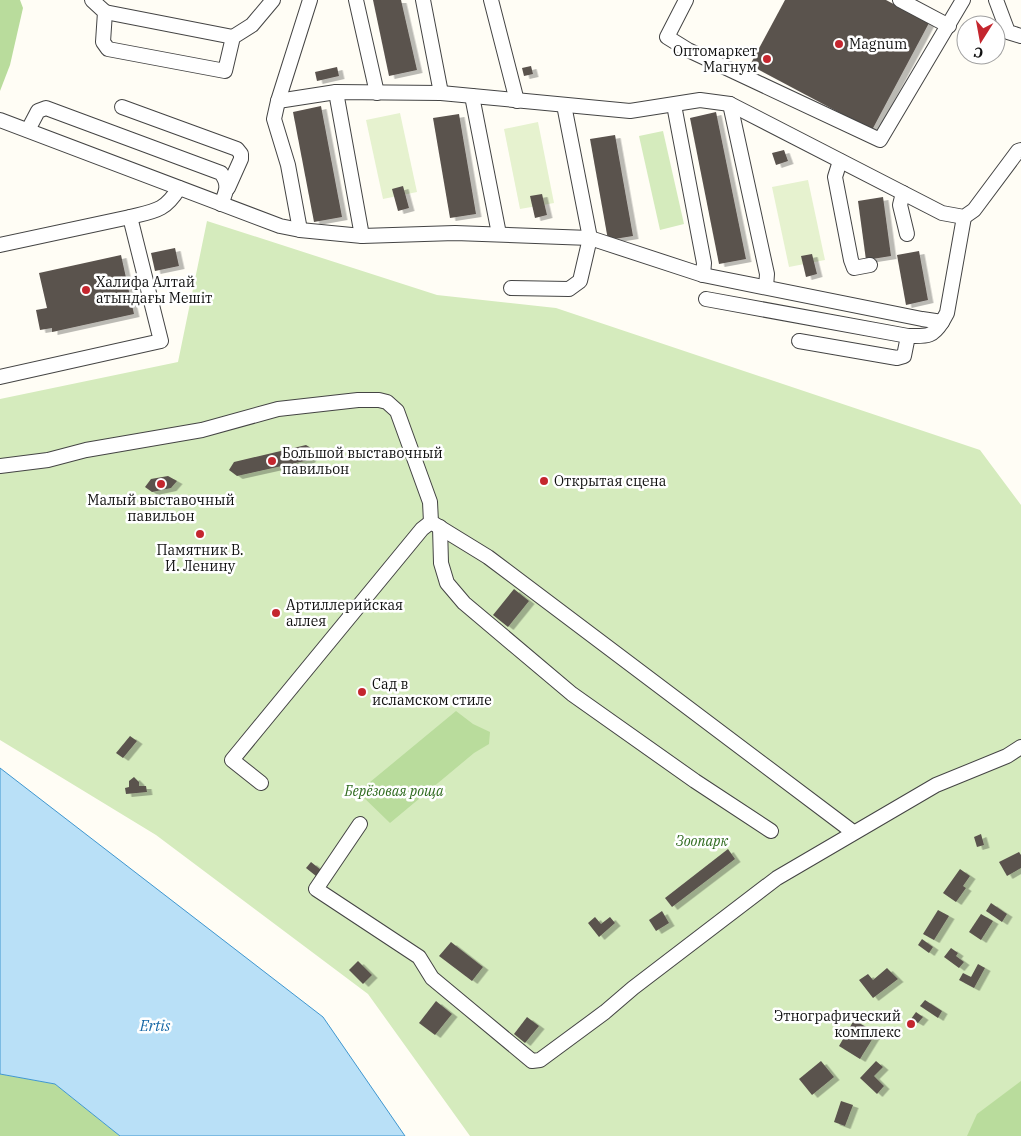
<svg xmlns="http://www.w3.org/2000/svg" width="1021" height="1136" font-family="'IBM Plex Serif',serif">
	<defs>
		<filter id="shadow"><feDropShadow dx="5.5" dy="3" stdDeviation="0" flood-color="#0004"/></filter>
	</defs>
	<rect width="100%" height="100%" fill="#fffdf5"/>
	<g fill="#d5ebbd">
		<path d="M663 131 684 224 660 230 639 136Z"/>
		<path d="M207 221 437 295 556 308 980 450 1021 505V1136H470L368 994 156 835 0 740V399L178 362Z"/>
	</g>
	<g fill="#b9dc9c">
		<path d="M0 0H20L23 8 10 65 0 91Z"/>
		<path d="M456 711 473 724 490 732 489 744 474 753 390 823 358 792Z"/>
		<path d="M0 1074 55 1084 120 1136H0Z"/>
		<path d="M1021 1081V1136H967L977 1114Z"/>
	</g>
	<g fill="#e6f2cf">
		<path d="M400 113 417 192 383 199 366 120Z"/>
		<path d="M538 122 554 203 520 209 504 129Z"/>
		<path d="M808 180 825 260 789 267 772 187Z"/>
	</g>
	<path fill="#b9e0f7" stroke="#3f96cf" d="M0 768 323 1017 405 1136H120L55 1084 0 1074Z"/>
	<g fill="#5a524d" filter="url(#shadow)">
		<path d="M373 0H401L417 70 389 76Z"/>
		<path d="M785 0H886L929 23 872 130 750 65Z"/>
		<path d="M531 66 533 74 524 76 522 68Z"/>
		<path d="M337 67 339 76 317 81 315 72Z"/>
		<path d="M321 106 342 217 314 222 293 112Z"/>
		<path d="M716 112 746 259 719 264 690 118Z"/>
		<path d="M459 114 476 214 450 218 433 118Z"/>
		<path d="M615 135 633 236 608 240 590 139Z"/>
		<path d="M784 150 788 161 776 165 772 153Z"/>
		<path d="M403 186 409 208 398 211 392 189Z"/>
		<path d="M542 194 547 215 535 218 530 196Z"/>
		<path d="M883 197 891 256 866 260 858 201Z"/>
		<path d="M175 248 179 266 155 271 151 253Z"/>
		<path d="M919 251 928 300 906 305 897 255Z"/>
		<path d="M812 254 817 274 806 277 801 256Z"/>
		<path d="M121 255 134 314 52 332V328L40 330 36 310 47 308 39 273Z"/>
		<path d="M306 445 316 451 309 460 237 476 229 470 234 462Z"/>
		<path d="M168 476 177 481 171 488 152 492 145 487 151 479Z"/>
		<path d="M514 589 529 601 508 627 493 615Z"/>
		<path d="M130 736 137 741 123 758 116 753Z"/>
		<path d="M134 777 139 782V786H146L147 792 126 794 125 788 129 787V781Z"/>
		<path d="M981 834 984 845 977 847 974 837Z"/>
		<path d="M728 849 735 859 672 907 665 898Z"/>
		<path d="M1019 852 1021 855V868L1007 876 999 862Z"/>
		<path d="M311 862 321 870 316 876 306 868Z"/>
		<path d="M960 869 970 876 963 886 966 888 956 902 943 893Z"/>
		<path d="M991 903 1007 914 1002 922 986 911Z"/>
		<path d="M938 910 949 916 934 940 923 934Z"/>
		<path d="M662 911 669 923 656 931 649 920Z"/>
		<path d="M981 914 993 921 981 940 969 932Z"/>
		<path d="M595 917 601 924 610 917 615 923 599 937 588 923Z"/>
		<path d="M922 939 933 947 929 953 918 945Z"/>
		<path d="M451 942 483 967 472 981 439 956Z"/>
		<path d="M951 948 958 953 956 956 964 962 959 968 944 957Z"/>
		<path d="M358 961 372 975 363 984 349 970Z"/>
		<path d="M978 964 985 968 974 988 959 980 963 973 971 977Z"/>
		<path d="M887 968 898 979 873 998 859 980 868 974 873 980Z"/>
		<path d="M925 1000 942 1011 938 1018 920 1006Z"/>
		<path d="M436 1001 452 1014 435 1035 419 1023Z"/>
		<path d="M916 1012 923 1017 918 1023 911 1019Z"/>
		<path d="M527 1017 539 1026 525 1043 514 1034Z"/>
		<path d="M854 1020 876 1033 860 1059 839 1046Z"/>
		<path d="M821 1061 834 1077 812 1095 799 1079Z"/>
		<path d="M876 1061 883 1067 874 1076 884 1086 877 1094 860 1078Z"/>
		<path d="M841 1101 853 1105 845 1126 834 1122Z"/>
	</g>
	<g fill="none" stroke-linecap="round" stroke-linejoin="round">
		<g stroke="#444" stroke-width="16">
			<g id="minor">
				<path d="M92 0 105 12 103 42 108 49 225 71 233 37 252 25 273 0"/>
				<path d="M356 0 377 93"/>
				<path d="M423 0 441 93"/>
				<path d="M491 0 517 101"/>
				<path d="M686 0 667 37 688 50 880 140 963 0"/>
				<path d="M900 0 949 26"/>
				<path d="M996 0 1008 32 1021 36"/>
				<path d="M105 12 233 37"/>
				<path d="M336 92 362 236"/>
				<path d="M472 96 499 234"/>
				<path d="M278 101 336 92 441 93 630 111 700 100 730 104 942 213 964 217 974 210 1018 151 1021 150"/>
				<path d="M730 104 767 274 766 287"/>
				<path d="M674 105 704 263 703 275"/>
				<path d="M122 107 237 149 241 154V159L228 188"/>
				<path d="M0 120 280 226 300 230 362 236 455 233 590 238 703 275 922 319 942 322 947 313 964 217"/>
				<path d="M28 130 38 111 46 108 221 173C230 185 226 192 221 204"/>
				<path d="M840 161 835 177 851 260 854 268 870 265"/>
				<path d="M903 193 900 205 907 234"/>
				<path d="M130 217C155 211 165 211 179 188"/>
				<path d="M300 230 288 165 274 119 278 101 310 0"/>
				<path d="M0 245 130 217 161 341 0 377"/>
				<path d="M511 288 569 289 580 281 590 238 564 105"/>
				<path d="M706 299 908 336C926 336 932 338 942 322"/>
				<path d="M799 341 897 358 904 356 908 336"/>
				<path d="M0 466 48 460 86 450 202 430 278 409 358 400H379L387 402 397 411 430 502 431 522 488 557 853 832"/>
				<path d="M440 527 441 563 447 583 464 603 572 694 695 781 771 831"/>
				<path d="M261 783 232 760 422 529 431 522"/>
				<path d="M360 824 316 889 419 957 432 978 532 1061 540 1060 605 1012 633 988 777 878 936 785 1007 756 1021 747"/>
			</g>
		</g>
		<use href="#minor" stroke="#fff" stroke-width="14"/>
	</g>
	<g fill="#c4262e" stroke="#fff" stroke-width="2">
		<circle cx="839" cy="44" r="5"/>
		<circle cx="767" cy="59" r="5"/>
		<circle cx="86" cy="290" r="5"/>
		<circle cx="272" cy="461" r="5"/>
		<circle cx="544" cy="481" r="5"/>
		<circle cx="161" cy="484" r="5"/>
		<circle cx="200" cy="534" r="5"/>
		<circle cx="276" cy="613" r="5"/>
		<circle cx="362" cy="692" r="5"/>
		<circle cx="911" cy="1024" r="5"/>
	</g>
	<g text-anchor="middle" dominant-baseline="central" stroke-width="5" stroke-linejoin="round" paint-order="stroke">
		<g font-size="14" fill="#111" stroke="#fff" text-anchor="start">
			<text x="849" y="44">Magnum</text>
			<text x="757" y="51" text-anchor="end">Оптомаркет<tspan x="757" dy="16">Магнум</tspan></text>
			<text x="96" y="282">Халифа Алтай<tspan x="96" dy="16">атындағы Мешіт</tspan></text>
			<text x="282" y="453">Большой выставочный<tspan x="282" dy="16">павильон</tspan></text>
			<text x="554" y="481">Открытая сцена</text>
			<text x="161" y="500" text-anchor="middle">Малый выставочный<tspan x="161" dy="16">павильон</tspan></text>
			<text x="200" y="550" text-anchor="middle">Памятник В.<tspan x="200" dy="16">И. Ленину</tspan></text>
			<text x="286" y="605">Артиллерийская<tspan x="286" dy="16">аллея</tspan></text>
			<text x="372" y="684">Сад в<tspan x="372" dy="16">исламском стиле</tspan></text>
			<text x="901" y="1016" text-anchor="end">Этнографический<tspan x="901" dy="16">комплекс</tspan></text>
		</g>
		<g font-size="14" font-style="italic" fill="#2f6b1f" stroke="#fff">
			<text x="394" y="791">Берёзовая роща</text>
			<text x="702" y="841">Зоопарк</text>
		</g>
		<g font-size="15" font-style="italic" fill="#1768a6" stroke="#fff">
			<text x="155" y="1025">Ertis</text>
		</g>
	</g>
	<g transform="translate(981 40) rotate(191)"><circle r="24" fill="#ffffff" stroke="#a0a0a0"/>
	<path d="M0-4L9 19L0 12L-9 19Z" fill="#c4262e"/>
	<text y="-8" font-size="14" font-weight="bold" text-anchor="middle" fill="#111111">С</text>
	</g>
</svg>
